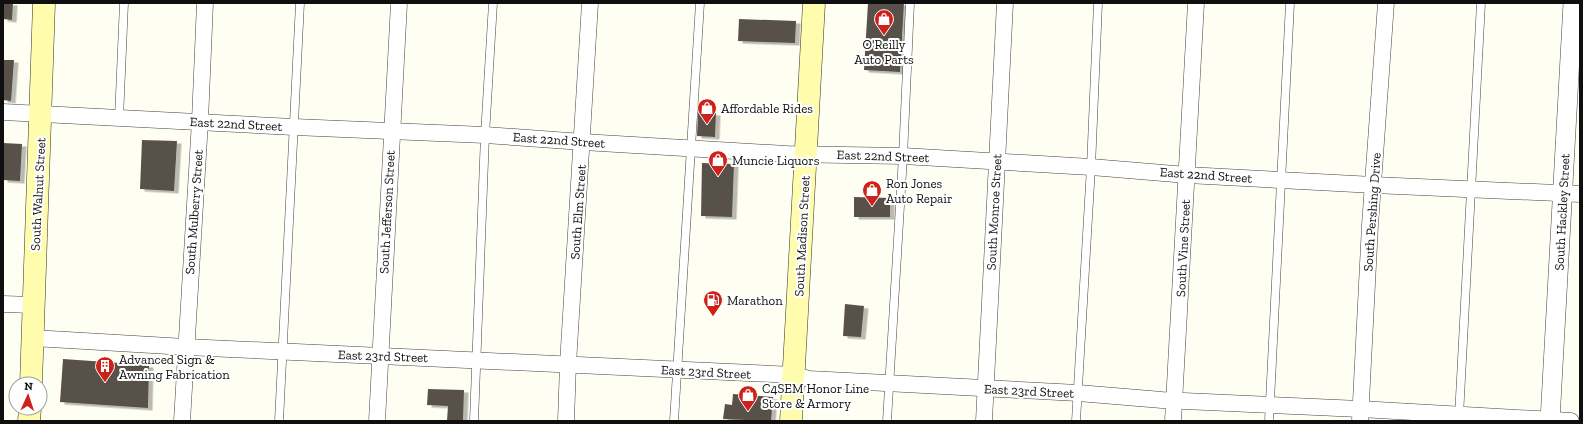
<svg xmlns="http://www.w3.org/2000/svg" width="1583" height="424" font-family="'Zilla Slab',serif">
	<defs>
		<filter id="shadow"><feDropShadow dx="4.5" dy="2.5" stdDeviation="0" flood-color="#0004"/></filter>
	</defs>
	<rect width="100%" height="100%" fill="#fffef2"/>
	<g fill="#59514a" filter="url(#shadow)">
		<path d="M3 3H13L12 20 3 19Z"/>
		<path d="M868 3H904L900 72 864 70Z"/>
		<path d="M739 19 796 21 795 43 738 41Z"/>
		<path d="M3 60H14L11 101 3 100Z"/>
		<path d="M698 112 716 113 715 137 697 136Z"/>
		<path d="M142 140 177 141 174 191 140 189Z"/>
		<path d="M3 143 22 144 20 181 3 180Z"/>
		<path d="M702 163 734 164 732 217 701 216Z"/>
		<path d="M854 197 890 198V217H854Z"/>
		<path d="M845 304 864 306 861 337 843 336Z"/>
		<path d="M63 359 149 365 148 408 60 402Z"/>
		<path d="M428 389 464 390 463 421H447L448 406 427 405Z"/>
		<path d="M733 394 773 397 771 421 723 419 725 404 732 405Z"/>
	</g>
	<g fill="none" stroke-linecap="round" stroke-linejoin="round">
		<g stroke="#424242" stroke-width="9">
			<g id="service">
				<path d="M119 118 124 3"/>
				<path d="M1459 416 1481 3"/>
				<path d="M279 421 300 3"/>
				<path d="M474 421 485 135 493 3"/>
				<path d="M674 421 700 3"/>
				<path d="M887 421 903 156 910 3"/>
				<path d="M1076 421 1091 167 1098 3"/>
				<path d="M1269 421 1290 3"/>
			</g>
		</g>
		<g stroke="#424242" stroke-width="17">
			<g id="minor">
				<path d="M3 112 294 127 485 135 583 142 787 154 903 156 1091 167 1187 175 1374 185 1580 194"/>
				<path d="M3 304 33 305"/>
				<path d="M33 338 186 347 794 375 809 379 1078 393 1162 400 1360 409 1571 421"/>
				<path d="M182 421 200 121 205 3"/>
				<path d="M377 421 399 3"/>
				<path d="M566 421 568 364 590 3"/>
				<path d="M984 421 1005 3"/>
				<path d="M1173 421 1196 3"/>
				<path d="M1360 421 1370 225 1386 3"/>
			</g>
		</g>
		<g stroke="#424242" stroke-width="20">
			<path id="tertiary" d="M1550 421 1573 3"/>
		</g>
		<g stroke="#313131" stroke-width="23">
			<g id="secondary">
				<path d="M31 384 44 3"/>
				<path d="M29 421 30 408"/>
				<path d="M791 421 814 3"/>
			</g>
		</g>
		<use href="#service" stroke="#fff" stroke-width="8"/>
		<use href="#minor" stroke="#fff" stroke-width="16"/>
		<use href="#tertiary" stroke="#fff" stroke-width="19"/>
		<use href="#secondary" stroke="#fffdad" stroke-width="22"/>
	</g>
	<defs>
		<g id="shop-pin" transform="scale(1)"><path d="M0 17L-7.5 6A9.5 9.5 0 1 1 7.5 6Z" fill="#cd2119" stroke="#fff"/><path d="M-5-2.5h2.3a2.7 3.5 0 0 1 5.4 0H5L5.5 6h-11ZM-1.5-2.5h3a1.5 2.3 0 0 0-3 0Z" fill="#fff"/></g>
		<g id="fuel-pin" transform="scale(1)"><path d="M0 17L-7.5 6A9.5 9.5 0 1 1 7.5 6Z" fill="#cd2119" stroke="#fff"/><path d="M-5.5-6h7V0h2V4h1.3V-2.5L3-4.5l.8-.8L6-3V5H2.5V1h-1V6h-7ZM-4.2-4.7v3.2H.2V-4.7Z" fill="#fff"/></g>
		<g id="building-pin" transform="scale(1)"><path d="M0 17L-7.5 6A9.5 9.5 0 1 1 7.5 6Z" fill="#cd2119" stroke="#fff"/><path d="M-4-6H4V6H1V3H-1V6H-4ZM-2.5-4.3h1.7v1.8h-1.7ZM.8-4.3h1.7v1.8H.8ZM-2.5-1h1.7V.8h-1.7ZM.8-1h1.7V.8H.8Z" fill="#fff"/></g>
	</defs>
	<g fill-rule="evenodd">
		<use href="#shop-pin" x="884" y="19"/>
		<use href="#shop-pin" x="707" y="108"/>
		<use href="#shop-pin" x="718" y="160"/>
		<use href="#shop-pin" x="872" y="190"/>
		<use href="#fuel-pin" x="713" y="300"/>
		<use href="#building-pin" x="105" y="366"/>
		<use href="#shop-pin" x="748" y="395"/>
	</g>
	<g text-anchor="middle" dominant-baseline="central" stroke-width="4" stroke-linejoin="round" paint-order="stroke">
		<g font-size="13" fill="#0f0f0f" stroke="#fff" text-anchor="start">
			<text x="884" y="44" text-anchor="middle">O'Reilly<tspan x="884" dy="15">Auto Parts</tspan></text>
			<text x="721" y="108">Affordable Rides</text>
			<text x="732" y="160">Muncie Liquors</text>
			<text x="886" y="183">Ron Jones<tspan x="886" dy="15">Auto Repair</tspan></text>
			<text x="727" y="300">Marathon</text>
			<text x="119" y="359">Advanced Sign &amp;<tspan x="119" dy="15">Awning Fabrication</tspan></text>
			<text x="762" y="388">C4SEM Honor Line<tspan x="762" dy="15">Store &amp; Armory</tspan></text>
		</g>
		<g font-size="13" fill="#0f0f0f" stroke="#fff">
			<text transform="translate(236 124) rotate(3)">East 22nd Street</text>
			<text transform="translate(559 140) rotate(4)">East 22nd Street</text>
			<text transform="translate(883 156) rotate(2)">East 22nd Street</text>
			<text transform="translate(1206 175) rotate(4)">East 22nd Street</text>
			<text transform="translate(38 194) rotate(-87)">South Walnut Street</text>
			<text transform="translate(194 212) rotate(-86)">South Mulberry Street</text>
			<text transform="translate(387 212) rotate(-87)">South Jefferson Street</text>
			<text transform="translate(578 212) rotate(-86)">South Elm Street</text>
			<text transform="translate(994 212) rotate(-87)">South Monroe Street</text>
			<text transform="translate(1372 212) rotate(-86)">South Pershing Drive</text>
			<text transform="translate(1562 212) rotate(-87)">South Hackley Street</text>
			<text transform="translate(802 236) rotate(-87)">South Madison Street</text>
			<text transform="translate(1183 248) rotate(-87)">South Vine Street</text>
			<text transform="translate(383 356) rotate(2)">East 23rd Street</text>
			<text transform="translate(706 372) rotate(3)">East 23rd Street</text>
			<text transform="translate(1029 391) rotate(3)">East 23rd Street</text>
		</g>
	</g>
	<rect width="1583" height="424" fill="none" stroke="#0f0f0f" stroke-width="8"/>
	<g transform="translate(28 396) rotate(3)"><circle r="19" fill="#ffffff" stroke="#9f9f9f"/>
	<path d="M0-3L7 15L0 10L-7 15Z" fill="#cd2119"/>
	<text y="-6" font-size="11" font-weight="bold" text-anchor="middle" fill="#0f0f0f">N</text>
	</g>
</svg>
